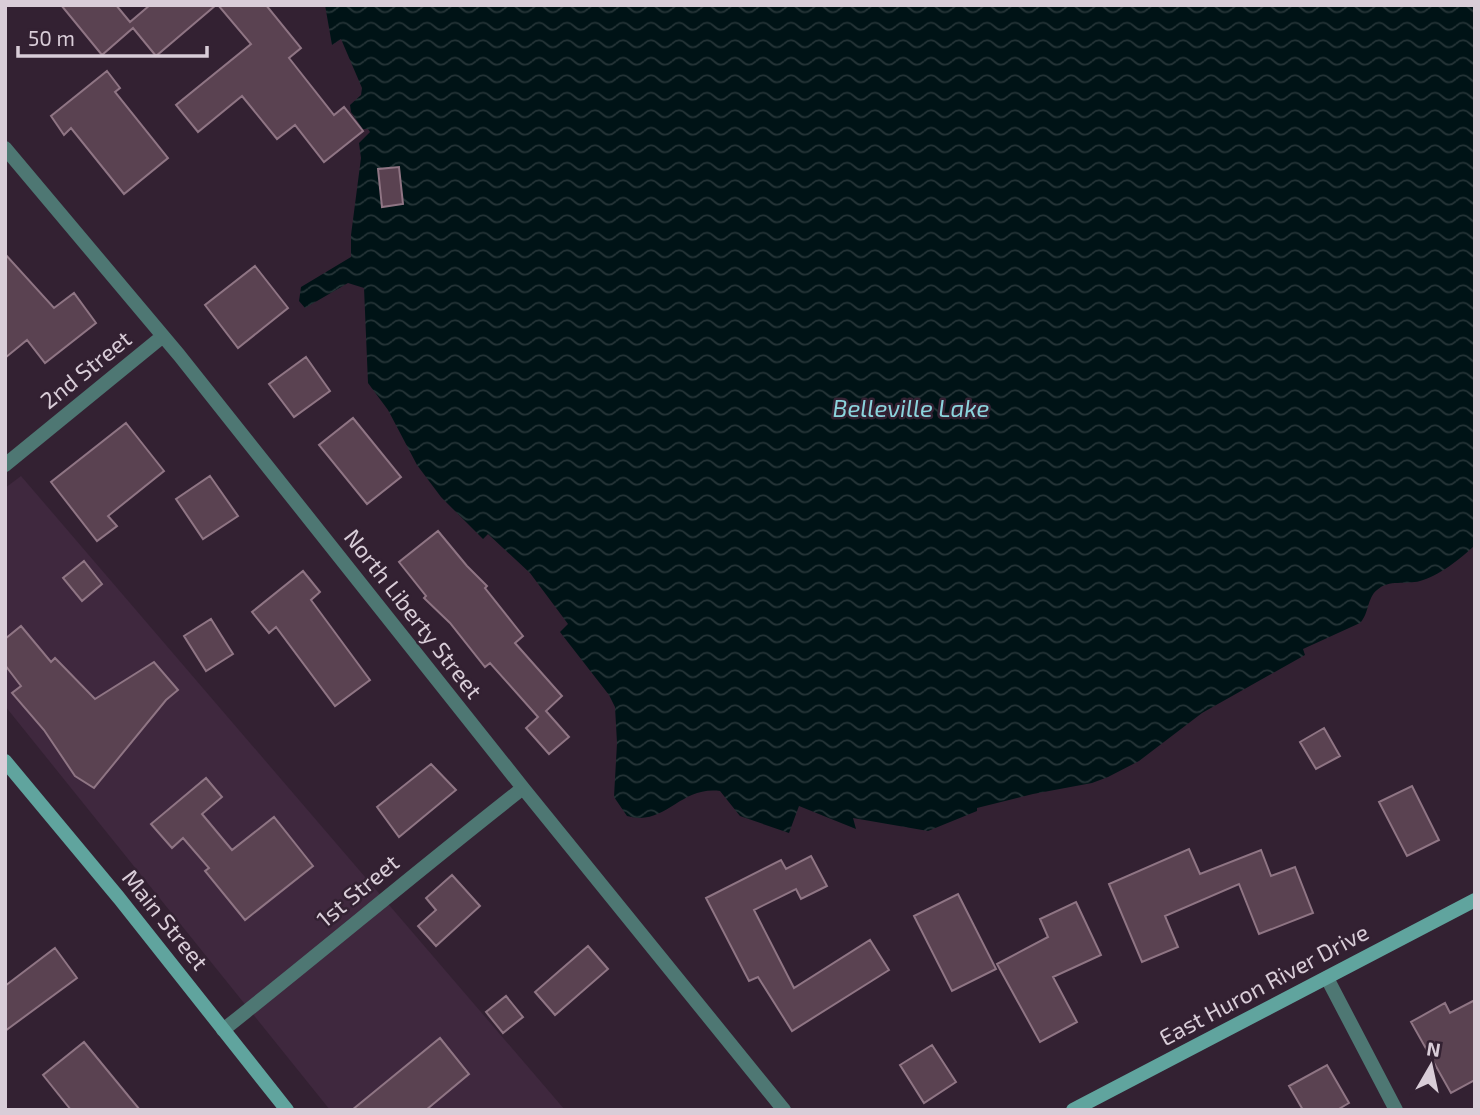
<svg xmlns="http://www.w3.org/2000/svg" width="1480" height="1115" viewBox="0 0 1480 1115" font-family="'Exo 2',sans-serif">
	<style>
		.built { fill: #3f283e }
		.water { fill: url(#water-waves) }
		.building { fill: #5a4251; stroke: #8f7584; stroke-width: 2 }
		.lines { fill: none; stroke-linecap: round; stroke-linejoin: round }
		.street { stroke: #4e7773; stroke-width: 14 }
		.secondary { stroke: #60a49e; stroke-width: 14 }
		.labels { text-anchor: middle; stroke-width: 5; stroke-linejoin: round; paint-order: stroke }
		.street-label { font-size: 23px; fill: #d9cdd8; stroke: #332132 }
		.water-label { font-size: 24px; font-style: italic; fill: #8bd4dd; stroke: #332132 }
	</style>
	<defs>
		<pattern id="water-waves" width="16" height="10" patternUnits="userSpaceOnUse" patternTransform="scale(1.75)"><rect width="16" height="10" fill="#001316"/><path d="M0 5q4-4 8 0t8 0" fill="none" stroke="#253437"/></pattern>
	</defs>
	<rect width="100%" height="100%" fill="#332132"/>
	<!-- built -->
	<path class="built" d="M21 476 565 1110H330L5 706V488Z"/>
	<!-- water -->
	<path class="water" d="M325 5H1475V545C1462 558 1437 577 1420 581 1406 585 1389 579 1377 590 1367 598 1369 614 1360 623L1303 649 1305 655 1202 713 1139 761 1108 777 1092 783 1033 794 977 808V811L928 831 853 818 856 829 799 806 789 833 740 816 720 791C679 786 666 827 627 816L614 797 617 743 615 707 609 695 560 632 568 624 530 573 488 534 483 539 441 497 417 465 388 410 368 383 364 288 348 283 305 308 299 301 301 287 351 257V235L361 158 359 143 370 132 368 129H363L351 112 350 105 361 95 362 88 341 39 332 45Z"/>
	<!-- building -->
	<path class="building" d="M61 5H116L130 22 150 5H216L156 56 133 28 102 55Z
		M218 5H266L301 48 289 58 334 115 344 107 363 131 324 162 295 125 277 139 242 96 198 132 176 105 251 44Z
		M107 71 120 88 115 92 168 158 124 194 71 128 64 135 51 116Z
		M399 167 403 204 382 207 378 169Z
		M5 254 54 308 74 293 96 323 45 363 27 340 5 358Z
		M255 266 288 308 238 348 205 305Z
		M306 357 330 391 294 417 269 384Z
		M353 418 401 477 367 504 319 445Z
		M126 423 164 471 108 516 117 526 97 541 51 482Z
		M210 476 238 516 203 539 176 499Z
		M438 531 467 566 487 586 485 588 523 636 515 643 562 696 546 711 569 737 549 754 526 728 538 717 490 663 485 667 450 623 424 598 426 596 399 562Z
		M84 561 102 584 82 601 63 578Z
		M303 571 320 592 311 600 370 680 335 706 276 627 269 633 252 612Z
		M211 619 233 654 206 671 184 636Z
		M21 626 51 662 55 658 95 699 154 662 178 690 166 700 94 788 75 776 44 730 12 693 21 686 5 665V639Z
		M1324 728 1340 756 1316 769 1300 742Z
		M431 764 456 790 399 837 377 807Z
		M206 778 222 797 202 814 232 850 274 817 313 866 245 920 205 871 209 868 183 838 172 848 151 824Z
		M1412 786 1439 840 1407 856 1379 802Z
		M1189 849 1200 874 1261 850 1271 876 1295 867 1313 913 1259 934 1239 884 1165 916 1178 947 1142 962 1109 884Z
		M811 856 827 886 801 899 796 889 754 910 794 988 870 940 889 970 792 1031 758 977 749 981 706 898 781 860 786 869Z
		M452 875 480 906 436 946 418 926 436 910 426 898Z
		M958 894 996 969 952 991 914 916Z
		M1076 902 1101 955 1053 977 1077 1022 1040 1042 997 964 1048 937 1040 919Z
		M588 946 608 969 555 1015 535 992Z
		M55 948 77 978 5 1031V986Z
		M506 996 523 1017 503 1033 486 1012Z
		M1475 1000V1080L1451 1093 1411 1022 1445 1003 1450 1013Z
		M440 1038 469 1074 426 1110H352Z
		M84 1042 140 1110H71L43 1075Z
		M932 1045 956 1082 924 1103 900 1065Z
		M1327 1065 1349 1103 1337 1110H1303L1289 1086Z"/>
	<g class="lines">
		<!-- street -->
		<path class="street" d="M5 148 179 355 523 788 784 1110
			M5 465 163 336
			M1327 978 1396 1110
			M223 1030C324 950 422 867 523 788"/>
		<!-- secondary -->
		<path class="secondary" d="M5 761 119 898 287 1110
			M1073 1110 1475 900"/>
	</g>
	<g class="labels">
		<!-- street labels -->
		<g class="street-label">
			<text transform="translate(86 370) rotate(-39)" y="8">2nd Street</text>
			<text transform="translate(413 614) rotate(52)" y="8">North Liberty Street</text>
			<text transform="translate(358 891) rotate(-40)" y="8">1st Street</text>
			<text transform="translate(165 920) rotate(51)" y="8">Main Street</text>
			<text transform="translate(1264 985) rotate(-28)" y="8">East Huron River Drive</text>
		</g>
		<!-- water labels -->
		<g class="water-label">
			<text x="911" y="417">Belleville Lake</text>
		</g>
	</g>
	<!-- border -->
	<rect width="1480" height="1115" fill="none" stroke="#d9cdd8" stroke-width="14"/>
	<!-- north arrow -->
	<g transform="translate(1431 1066) rotate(9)" stroke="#332132" stroke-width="5" paint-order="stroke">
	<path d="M0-5L12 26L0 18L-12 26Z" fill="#d9cdd8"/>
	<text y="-10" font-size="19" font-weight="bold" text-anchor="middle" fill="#d9cdd8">N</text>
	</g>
	<!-- scale -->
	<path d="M18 46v10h189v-10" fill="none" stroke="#d9cdd8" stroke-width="3.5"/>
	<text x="28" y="46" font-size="21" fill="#d9cdd8" stroke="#332132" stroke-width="5" paint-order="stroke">50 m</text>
</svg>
